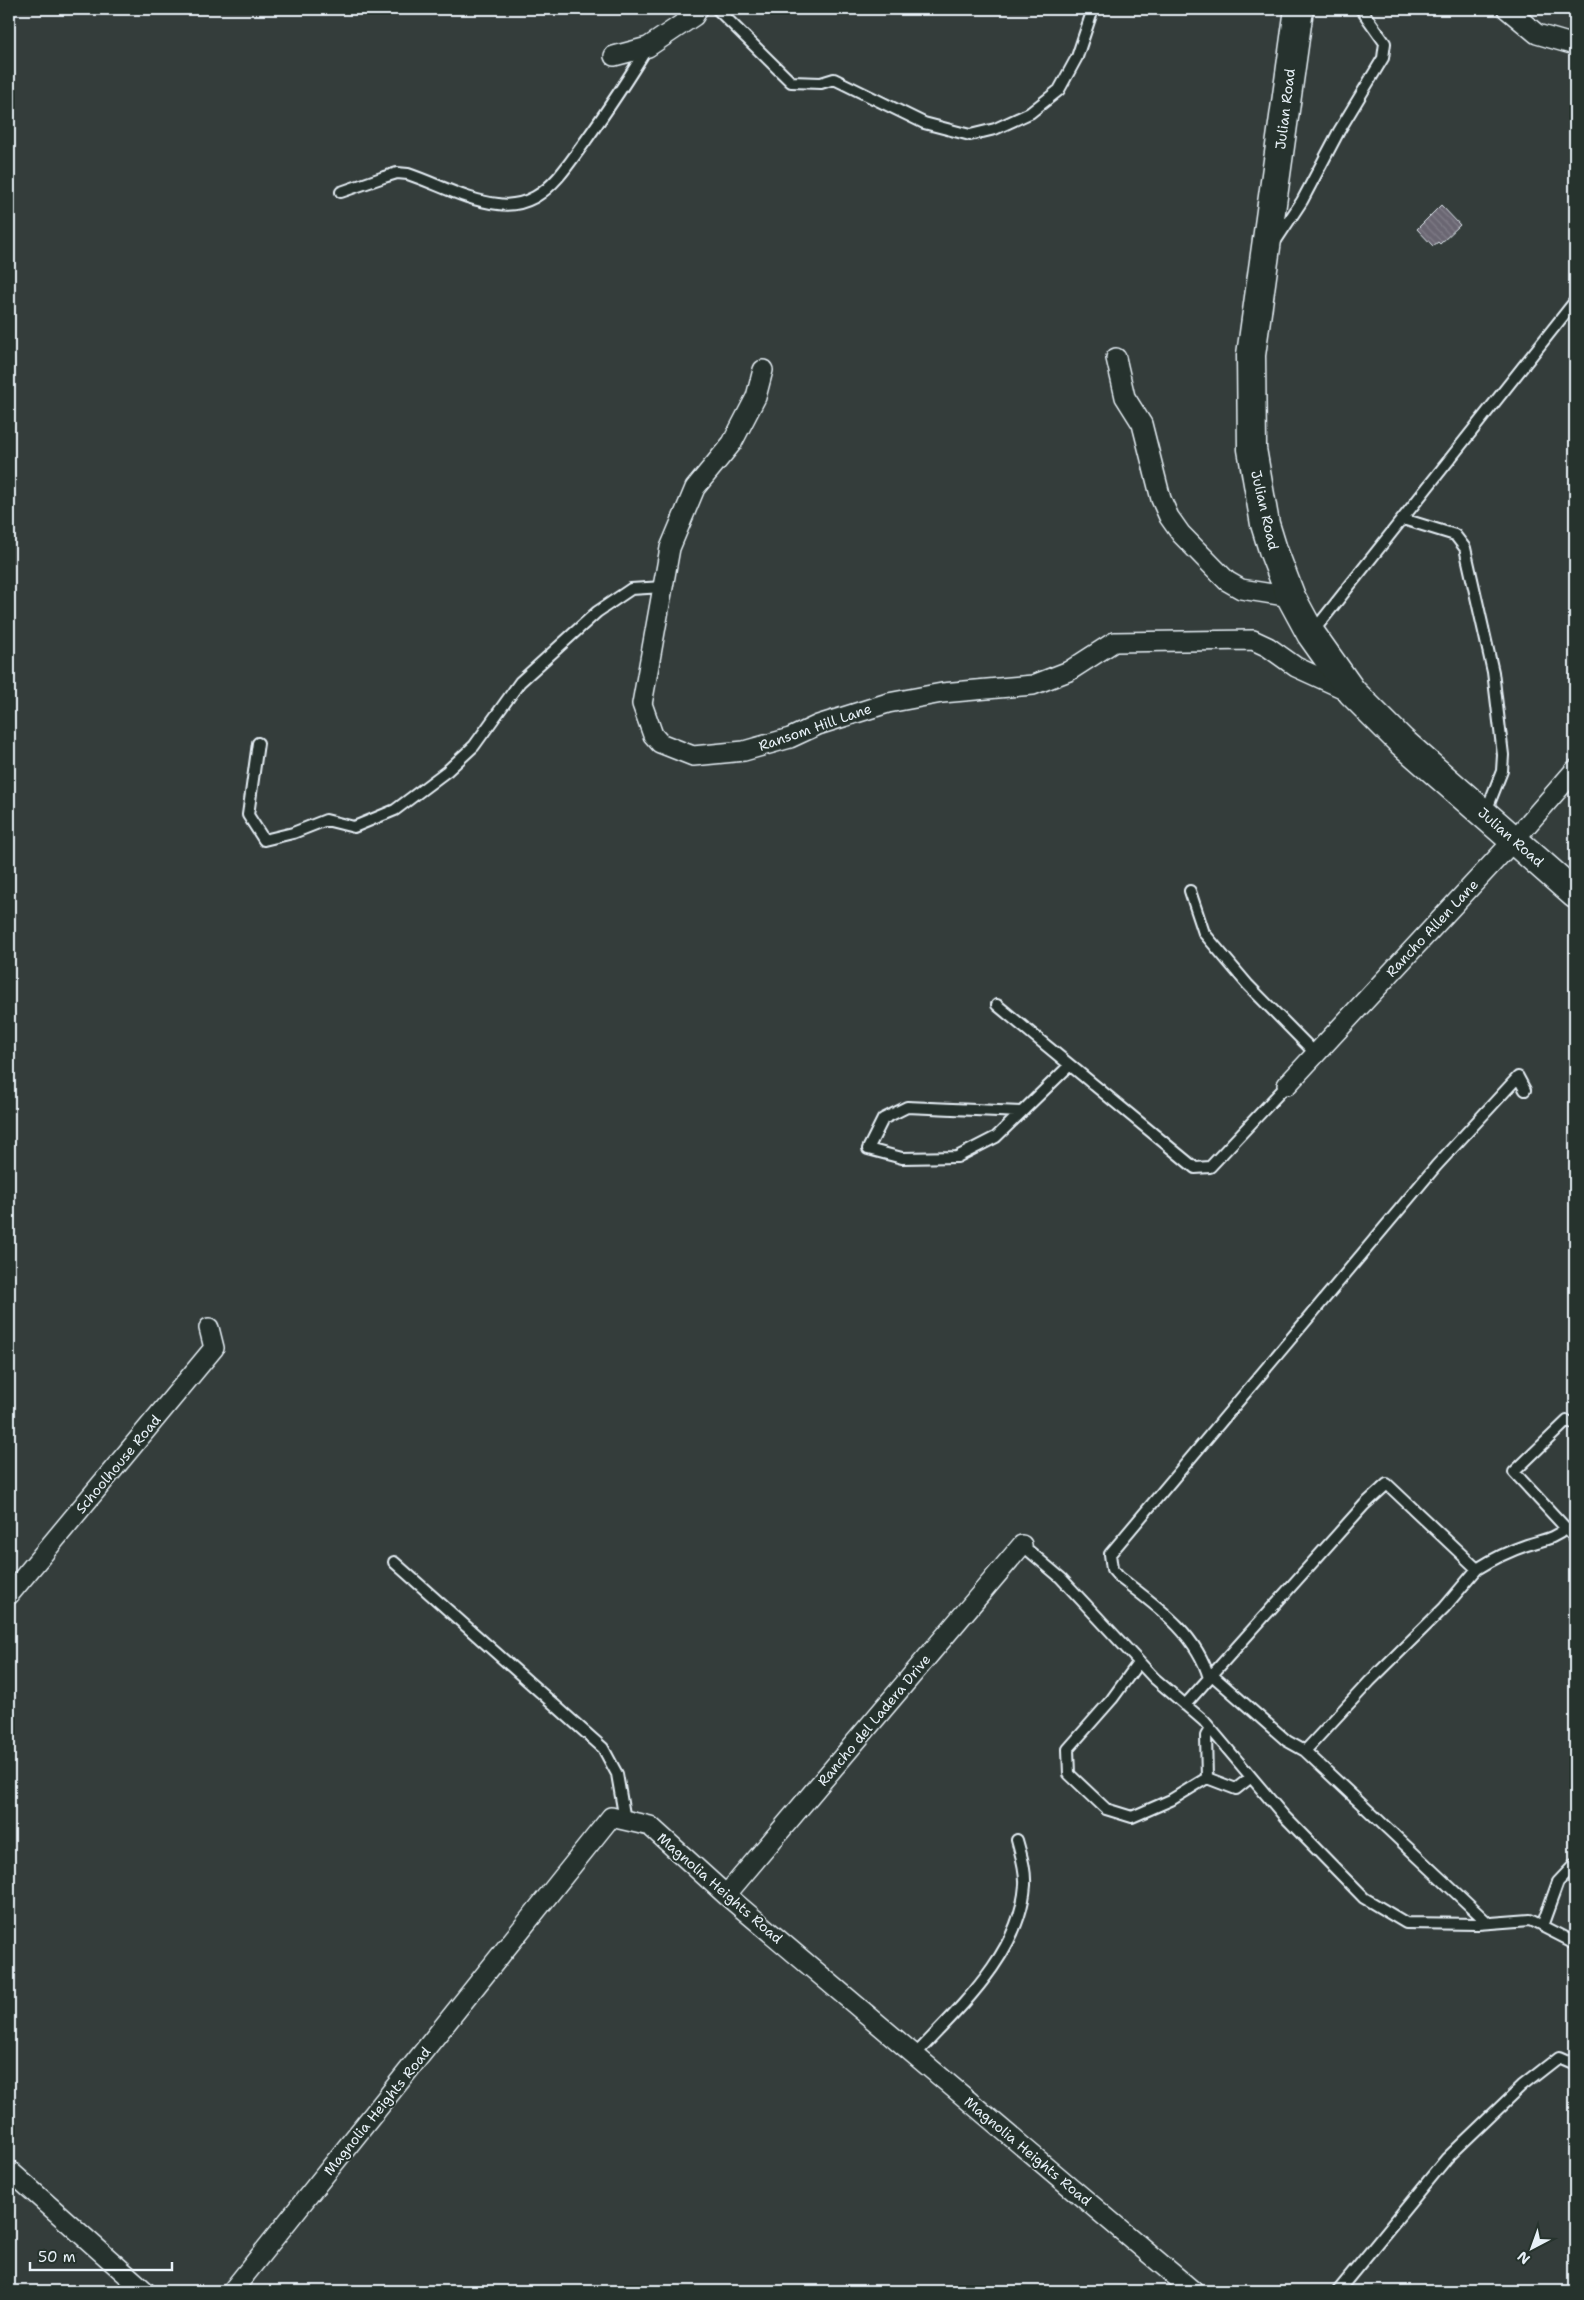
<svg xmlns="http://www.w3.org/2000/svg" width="1584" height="2300" viewBox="0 0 1584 2300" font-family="'Shantell Sans',sans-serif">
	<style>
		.building { fill: url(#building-back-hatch); stroke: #e8f1f8 }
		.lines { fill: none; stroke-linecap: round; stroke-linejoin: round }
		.lane-casing { stroke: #e8f1f8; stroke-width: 14 }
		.street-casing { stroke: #e8f1f8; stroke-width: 22 }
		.primary-casing { stroke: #e8f1f8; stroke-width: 31 }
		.lane { stroke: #26332d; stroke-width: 10 }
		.street { stroke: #26332d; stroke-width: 19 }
		.primary { stroke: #26332d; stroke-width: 28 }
		.labels { text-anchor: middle; stroke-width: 4; stroke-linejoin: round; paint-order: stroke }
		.street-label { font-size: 14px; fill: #e8f1f8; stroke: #26332d }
	</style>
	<defs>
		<pattern id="building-back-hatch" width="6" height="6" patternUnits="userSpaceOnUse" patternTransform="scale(1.25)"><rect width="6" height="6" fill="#6a6672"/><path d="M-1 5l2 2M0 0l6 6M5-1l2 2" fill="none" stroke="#7f7c87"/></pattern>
	</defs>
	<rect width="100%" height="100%" fill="#343d3b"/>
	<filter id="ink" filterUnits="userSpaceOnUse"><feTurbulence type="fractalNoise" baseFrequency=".02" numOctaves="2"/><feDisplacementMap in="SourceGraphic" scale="10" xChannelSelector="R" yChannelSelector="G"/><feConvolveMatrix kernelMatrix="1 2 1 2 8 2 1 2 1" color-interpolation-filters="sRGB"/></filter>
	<g filter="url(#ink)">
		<!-- building -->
		<path class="building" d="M1441 205 1460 225 1440 244 1438 242 1433 246 1417 229Z"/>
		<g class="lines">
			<defs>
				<path id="lane" d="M717 9 791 82 821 83 834 79 924 123 970 135 995 129 1030 113 1059 90 1077 57 1093 9
					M341 192 384 177 397 173 408 174C438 184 467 201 498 204 511 206 524 203 535 197 556 185 570 162 584 143 606 112 627 81 647 48
					M1275 242 1302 201 1339 131 1383 58 1385 43 1361 9
					M1403 519 1455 535 1465 548 1493 672 1503 755 1502 771 1485 814
					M1312 633 1575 301
					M258 743 248 815 264 840 293 833 326 820 354 827 395 810 447 771 474 746 520 682 597 612 631 589 663 587
					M1190 891 1204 933 1248 985 1316 1054
					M997 1005 1195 1168 1210 1167 1287 1085
					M1021 1112 907 1107 883 1119 868 1149 902 1158 957 1157 996 1137 1070 1065
					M1575 1424 1567 1421 1514 1472 1575 1538
					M1022 1545 1061 1578 1154 1678 1204 1721 1284 1816 1364 1898 1406 1923 1478 1924 1530 1920 1575 1943
					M394 1562 603 1748 617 1774 625 1820
					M1139 1662 1112 1699 1068 1749 1069 1774 1106 1809 1132 1817 1171 1800 1207 1778 1236 1789 1251 1777
					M1212 1675 1287 1741 1305 1751 1370 1681 1444 1608 1477 1569
					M1209 1678C1196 1632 1155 1605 1119 1577L1112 1569 1110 1554 1436 1166 1518 1077 1525 1090
					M1185 1705 1364 1505 1387 1484 1477 1569C1493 1559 1509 1551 1527 1545 1542 1540 1554 1539 1566 1528
					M1305 1751 1488 1923
					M1207 1778 1206 1736 1210 1729
					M1542 1926 1558 1882 1575 1864
					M915 2055C959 2008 1020 1954 1025 1885 1026 1870 1021 1855 1017 1840
					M1338 2291 1447 2158 1522 2086 1559 2057 1575 2064"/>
				<path id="street" d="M1507 9 1537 34 1575 45
					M614 56 648 47 694 16 698 9
					M1116 358 1125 397 1142 424 1161 499 1169 517 1181 534 1227 581 1241 589 1291 597
					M763 370 756 397 732 443 695 488 670 548 642 704 653 735 660 743 693 756 744 751 790 738 818 725 888 703 942 693 1033 685 1069 671 1114 642 1253 640 1268 647 1296 667 1351 692
					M1287 1085 1514 840 1575 770
					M9 1595 214 1348 209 1328
					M726 1895 1022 1545
					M9 2170 145 2291
					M232 2291 611 1817 650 1826 726 1895 1193 2291"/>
				<path id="primary" d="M1299 9 1251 355 1252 449 1265 524 1273 550 1291 597 1311 634 1352 692 1402 742 1575 894"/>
			</defs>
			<!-- lane casing -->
			<use href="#lane" class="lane-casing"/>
			<!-- street casing -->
			<use href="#street" class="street-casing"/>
			<!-- primary casing -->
			<use href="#primary" class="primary-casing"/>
			<!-- lane -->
			<use href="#lane" class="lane"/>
			<!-- street -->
			<use href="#street" class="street"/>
			<!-- primary -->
			<use href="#primary" class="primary"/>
		</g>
	</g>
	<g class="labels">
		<!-- street labels -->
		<g class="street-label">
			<text transform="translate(1285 109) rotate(-83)" y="5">Julian Road</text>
			<text transform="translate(1265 510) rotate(77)" y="5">Julian Road</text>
			<text transform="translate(815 727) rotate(-19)" y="5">Ransom Hill Lane</text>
			<text transform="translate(1511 837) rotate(41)" y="5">Julian Road</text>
			<text transform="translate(1432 928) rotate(-47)" y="5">Rancho Allen Lane</text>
			<text transform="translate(118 1464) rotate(-50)" y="5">Schoolhouse Road</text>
			<text transform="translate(874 1720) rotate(-50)" y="5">Rancho del Ladera Drive</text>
			<text transform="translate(720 1888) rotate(41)" y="5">Magnolia Heights Road</text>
			<text transform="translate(377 2111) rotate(-51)" y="5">Magnolia Heights Road</text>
			<text transform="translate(1028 2151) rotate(40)" y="5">Magnolia Heights Road</text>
		</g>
	</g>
	<!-- margin -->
	<rect width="1584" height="2300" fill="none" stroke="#26332d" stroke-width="30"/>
	<rect x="15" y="15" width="1554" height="2270" fill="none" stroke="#e8f1f8" stroke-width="2" filter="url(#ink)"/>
	<!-- north arrow -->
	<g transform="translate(1532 2248) rotate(221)" stroke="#26332d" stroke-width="4" paint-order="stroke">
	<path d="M0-4L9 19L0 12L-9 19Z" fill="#e8f1f8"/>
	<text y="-8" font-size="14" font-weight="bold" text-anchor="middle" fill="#e8f1f8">N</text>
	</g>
	<!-- scale -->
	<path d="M30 2262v8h142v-8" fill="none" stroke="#e8f1f8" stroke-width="2.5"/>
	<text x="38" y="2262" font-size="15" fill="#e8f1f8" stroke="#26332d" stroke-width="4" paint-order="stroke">50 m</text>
</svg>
